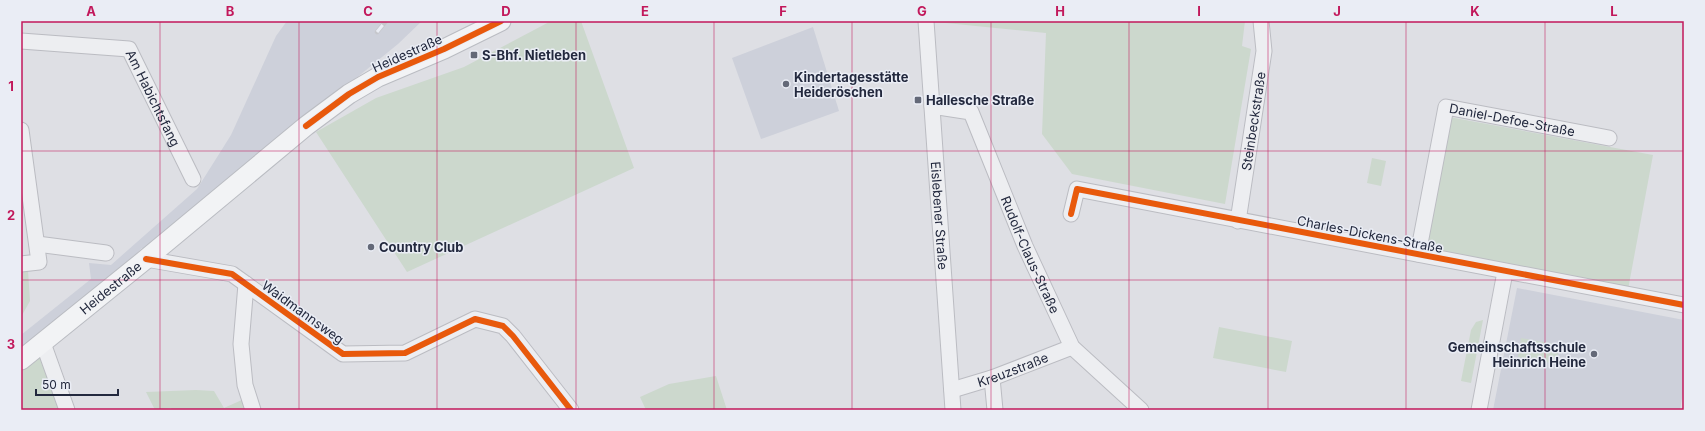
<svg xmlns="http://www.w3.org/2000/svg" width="1705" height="431" viewBox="0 0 1705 431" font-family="Inter,sans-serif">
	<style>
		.built { fill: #cdd0da }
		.green { fill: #ccd8cd }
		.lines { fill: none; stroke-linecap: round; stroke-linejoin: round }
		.minor-casing { stroke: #bbbcc2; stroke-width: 17 }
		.major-casing { stroke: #babcc2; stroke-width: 21 }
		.minor { stroke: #edeef1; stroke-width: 15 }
		.major { stroke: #f2f3f5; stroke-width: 19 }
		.rail-casing { stroke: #c6c7cc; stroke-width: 4.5 }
		.rail { stroke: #eaedf5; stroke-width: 3; stroke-dasharray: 9; stroke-linecap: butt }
		.cycleway-casing { stroke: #eaedf5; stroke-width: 8 }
		.cycleway { stroke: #e8590c; stroke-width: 6 }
		.grid { fill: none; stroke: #c2185b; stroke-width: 1; stroke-opacity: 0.55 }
		.poi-dot { fill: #646978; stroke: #eaedf5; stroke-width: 1.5 }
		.labels { text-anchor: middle; stroke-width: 3; stroke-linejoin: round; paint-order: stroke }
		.street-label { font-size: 13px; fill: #23293e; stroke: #eaedf5 }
		.poi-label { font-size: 13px; font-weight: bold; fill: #23293e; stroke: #eaedf5; text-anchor: start }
		.neatline { fill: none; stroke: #c2185b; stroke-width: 1.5 }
		.grid-label { font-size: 13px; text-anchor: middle; font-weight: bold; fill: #c2185b }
	</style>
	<rect width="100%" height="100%" fill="#dedfe4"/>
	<!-- built -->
	<path class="built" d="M287 21H422L398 44 145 250 142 248 134 256 135 258 21 348V335L91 279 89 263 111 265 197 189 231 135 276 36Z
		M813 27 839 111 761 139 732 58Z
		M1517 288 1684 320V387L1680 410H1493Z"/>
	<!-- green -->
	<path class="green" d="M551 21H581L634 168 407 272 316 132 376 98 464 67Z
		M936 21H1245L1242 46 1251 49 1225 204 1072 174 1042 134 1046 33 936 22Z
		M1444 116 1653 155 1627 295 1418 254Z
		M1372 158 1386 161 1381 186 1367 183Z
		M21 270H28L30 301 21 317Z
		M1483 320 1471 383 1461 381 1471 330 1476 322Z
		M1219 327 1292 341 1286 372 1213 358Z
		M1521 338 1560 345 1556 364 1518 357Z
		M41 356 59 410H21V371Z
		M716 376 727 410H646L640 397 669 384Z
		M196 390 214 391 224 408 244 399 248 410H172L171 408 155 410 146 392Z"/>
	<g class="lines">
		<defs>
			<g id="minor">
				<path id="s1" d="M926 21 953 410"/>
				<path id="s2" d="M21 41 129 49 193 179"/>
				<path id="s3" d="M932 106 971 112 1025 246 1072 347 1141 410"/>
				<path d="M21 130 39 262 21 264"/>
				<path d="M1071 214 1077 189 1684 305"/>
				<path id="s4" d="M1238 221 1264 51 1261 21"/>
				<path d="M37 244 106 253"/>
				<path id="s5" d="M1418 254 1446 107 1609 138"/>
				<path d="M146 259 232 274 343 354 405 353 475 319 503 326 513 336 571 410"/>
				<path d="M246 284 241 344 245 385 253 410"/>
				<path d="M43 343 67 410"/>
				<path d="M992 378 995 410"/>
				<path id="s6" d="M952 390 992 378 1072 347"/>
				<path d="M1479 410 1505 272"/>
			</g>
			<g id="major">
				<path id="s7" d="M21 360 146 259 306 126 349 94 378 77 444 49 501 21"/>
			</g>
		</defs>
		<!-- minor casing -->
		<use href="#minor" class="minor-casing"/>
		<!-- major casing -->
		<use href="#major" class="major-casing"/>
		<!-- minor -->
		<use href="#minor" class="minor"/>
		<!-- major -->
		<use href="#major" class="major"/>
		<defs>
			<path id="rail" d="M377 32 386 21"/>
		</defs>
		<!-- rail casing -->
		<use href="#rail" class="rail-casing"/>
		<!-- rail -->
		<use href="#rail" class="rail"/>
		<defs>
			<path id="cycleway" d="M306 126 349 94 378 77 444 49 501 21
				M1071 214 1077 189 1684 305
				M146 259 232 274 343 354 405 353 475 319 503 326 513 336 571 410"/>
		</defs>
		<!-- cycleway casing -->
		<use href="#cycleway" class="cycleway-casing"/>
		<!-- cycleway -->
		<use href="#cycleway" class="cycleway"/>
	</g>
	<!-- grid -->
	<path class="grid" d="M160 21V410M299 21V410M437 21V410M576 21V410M714 21V410M852 21V410M991 21V410M1129 21V410M1268 21V410M1406 21V410M1545 21V410M21 151H1684M21 280H1684"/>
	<!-- markers -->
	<g class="poi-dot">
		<rect x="470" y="51" width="8" height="8" rx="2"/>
		<circle cx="786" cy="84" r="4"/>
		<rect x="914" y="96" width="8" height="8" rx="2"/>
		<circle cx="371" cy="247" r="4"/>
		<circle cx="1594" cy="354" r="4"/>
	</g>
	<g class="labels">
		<!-- street labels -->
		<g class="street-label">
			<text transform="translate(407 53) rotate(-24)" y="5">Heidestraße</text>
			<text dy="5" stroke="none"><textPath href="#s2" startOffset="163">Am Habichtsfang</textPath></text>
			<text dy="5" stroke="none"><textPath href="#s4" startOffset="101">Steinbeckstraße</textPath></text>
			<text dy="5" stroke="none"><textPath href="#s5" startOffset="217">Daniel-Defoe-Straße</textPath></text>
			<text dy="5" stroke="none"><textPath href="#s1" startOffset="195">Eislebener Straße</textPath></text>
			<text transform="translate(1370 234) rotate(11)" y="5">Charles-Dickens-Straße</text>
			<text dy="5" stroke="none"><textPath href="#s3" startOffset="194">Rudolf-Claus-Straße</textPath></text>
			<text dy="5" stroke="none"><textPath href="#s7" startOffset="115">Heidestraße</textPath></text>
			<text transform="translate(303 312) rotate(36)" y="5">Waidmannsweg</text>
			<text dy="5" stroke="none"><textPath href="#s6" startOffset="64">Kreuzstraße</textPath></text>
		</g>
		<!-- poi labels -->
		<g class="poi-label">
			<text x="482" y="60">S-Bhf. Nietleben</text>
			<text x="794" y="82">Kindertagesstätte<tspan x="794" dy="15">Heideröschen</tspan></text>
			<text x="926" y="105">Hallesche Straße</text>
			<text x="379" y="252">Country Club</text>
			<text x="1586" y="352" text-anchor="end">Gemeinschaftsschule<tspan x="1586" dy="15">Heinrich Heine</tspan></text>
		</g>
	</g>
	<!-- border -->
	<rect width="1705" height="431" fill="none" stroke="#eaedf5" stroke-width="44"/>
	<!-- scale -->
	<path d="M36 389v6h82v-6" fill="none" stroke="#23293e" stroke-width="2"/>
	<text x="42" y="389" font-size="12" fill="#23293e" stroke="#eaedf5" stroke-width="3" paint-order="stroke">50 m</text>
	<rect x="22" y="22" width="1661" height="387" class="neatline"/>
	<g class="grid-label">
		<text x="91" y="16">A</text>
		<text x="230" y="16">B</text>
		<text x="368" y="16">C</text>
		<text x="506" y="16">D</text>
		<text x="645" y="16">E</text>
		<text x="783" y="16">F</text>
		<text x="922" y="16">G</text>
		<text x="1060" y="16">H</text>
		<text x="1199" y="16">I</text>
		<text x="1337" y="16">J</text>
		<text x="1475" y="16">K</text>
		<text x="1614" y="16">L</text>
		<text x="11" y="91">1</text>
		<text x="11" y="220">2</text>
		<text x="11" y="349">3</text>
	</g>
</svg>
